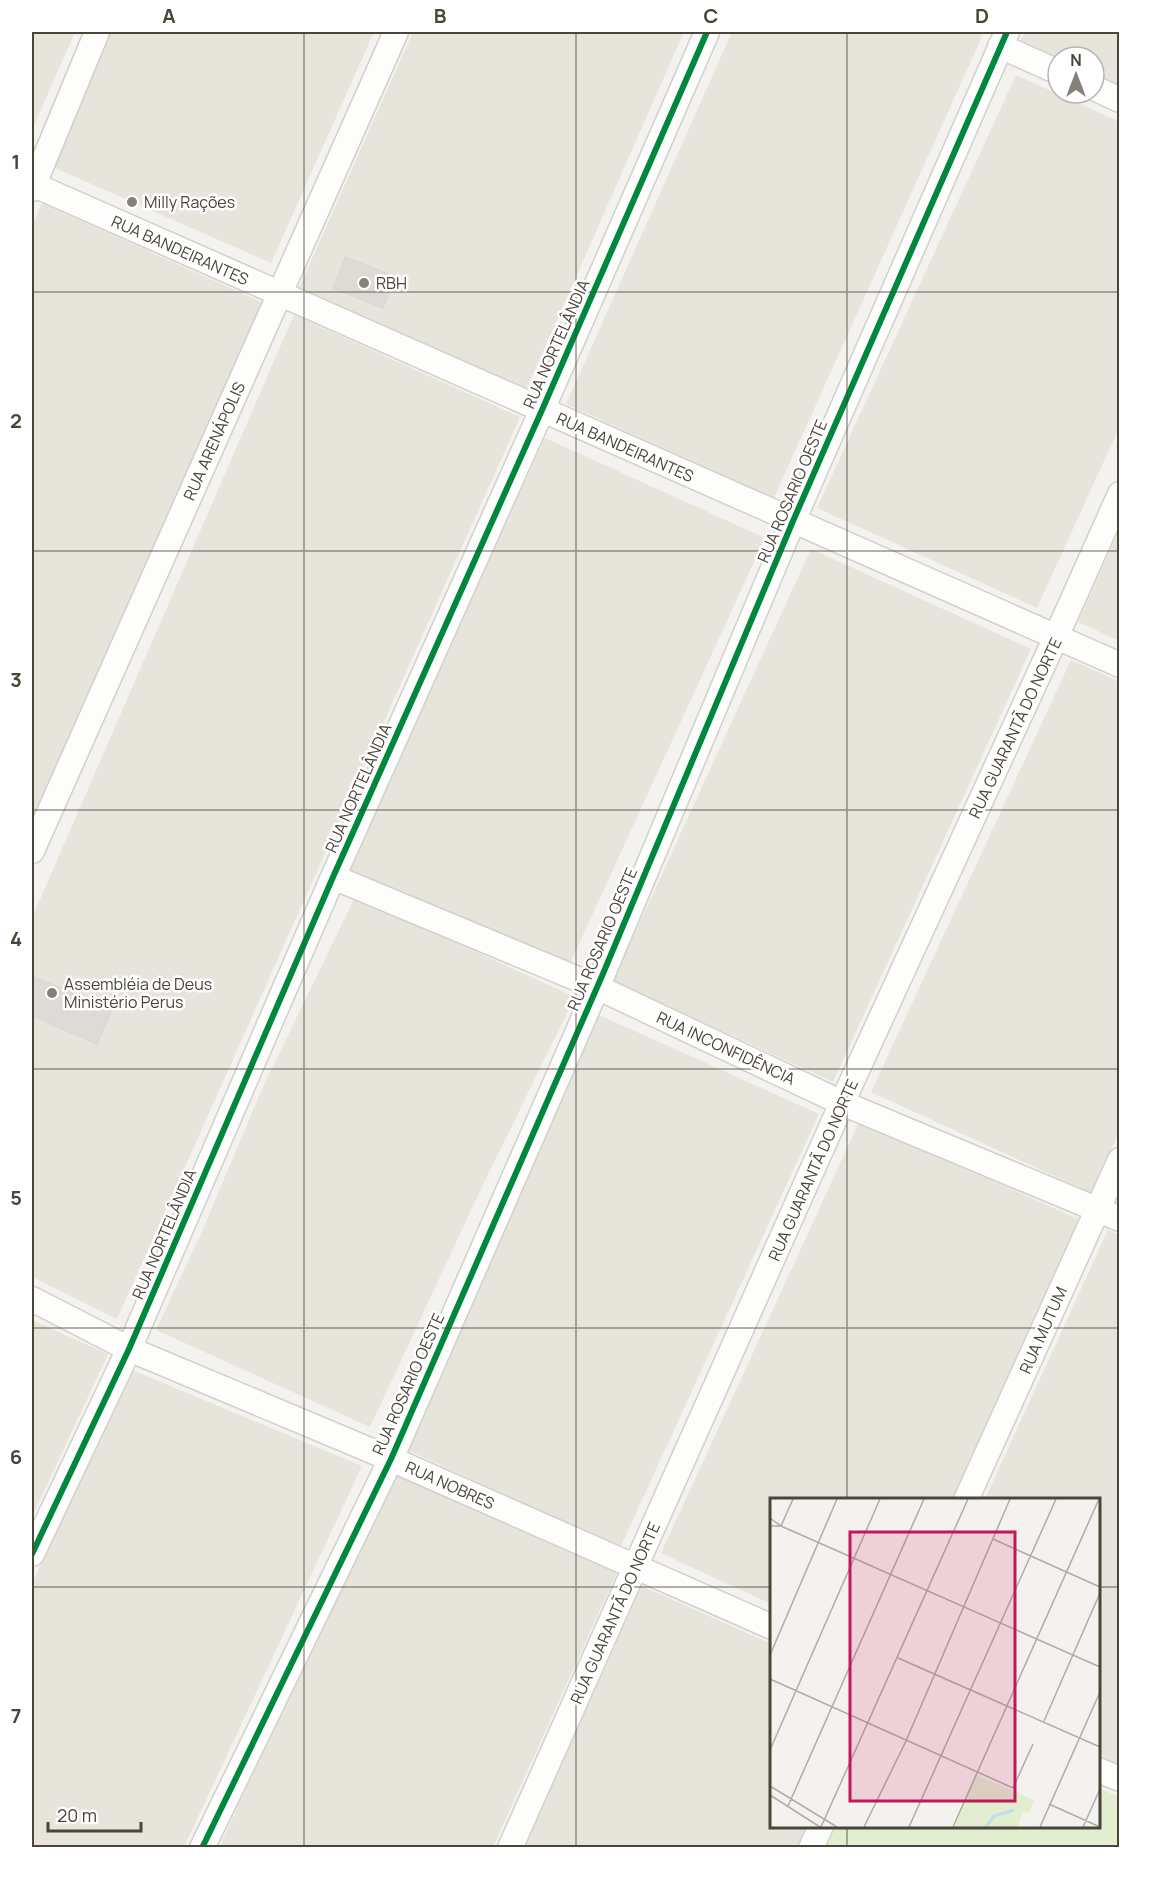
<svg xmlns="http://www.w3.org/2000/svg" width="1151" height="1879" viewBox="0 0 1151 1879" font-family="Manrope,sans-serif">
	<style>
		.residential { fill: #e7e4dc }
		.green { fill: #e1eecf }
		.building { fill: #dedbd6; stroke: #dcd9d4; stroke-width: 1.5 }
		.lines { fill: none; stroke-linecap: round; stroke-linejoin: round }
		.minor-casing { stroke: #d2d0cb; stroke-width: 27 }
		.minor { stroke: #fdfdfc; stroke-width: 24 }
		.cycleway-casing { stroke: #fff; stroke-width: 10 }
		.cycleway { stroke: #00873e; stroke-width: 6 }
		.grid { fill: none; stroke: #4b4439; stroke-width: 1.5; stroke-opacity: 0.55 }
		.poi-dot { fill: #868178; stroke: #fff; stroke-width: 2 }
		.labels { text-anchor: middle; stroke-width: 5; stroke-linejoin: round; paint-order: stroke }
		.poi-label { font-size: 16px; fill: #4b4439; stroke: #fff; text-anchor: start }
		.street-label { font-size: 16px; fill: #4b4439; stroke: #fff }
		.inset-river { fill: none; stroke: #c0ddf1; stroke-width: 3 }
		.inset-road { fill: none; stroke: #b0aca6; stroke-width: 1.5 }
		.view { fill: #c2185b; fill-opacity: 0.15; stroke: #c2185b; stroke-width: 3 }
		.inset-edge { fill: none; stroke: #4b4439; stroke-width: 3 }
		.neatline { fill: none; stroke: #4b4439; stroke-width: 2 }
		.grid-label { font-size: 20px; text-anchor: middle; font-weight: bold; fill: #4b4439 }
	</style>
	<rect width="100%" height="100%" fill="#f4f2ee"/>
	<!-- residential -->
	<path class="residential" d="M32 32H75L32 130Z
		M105 32H374L271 263 46 164Z
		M413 32H684L527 388H519L412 338 298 290Z
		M732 32H984L774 498 566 404Z
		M1025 32H1119V99L1094 88V57H1058V72L1015 53Z
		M1016 75 1120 122 1119 428 1037 608 817 508Z
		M42 203 268 305 32 835V226Z
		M294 315 520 417 117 1319 32 1277V918Z
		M545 438 765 538 567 970 346 870Z
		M1119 531V641L1078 622Z
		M811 549 1031 649 833 1082 613 981Z
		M1071 660 1120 682 1119 1132 1091 1193 871 1092Z
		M355 897 575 997 480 1191 370 1427 156 1330 203 1229 261 1091Z
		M599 1015 819 1114 620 1548 401 1447Z
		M860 1120 1080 1220 952 1499 772 1500 771 1604 661 1553Z
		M1108 1230 1120 1236 1119 1766 1099 1755 1098 1500 985 1499Z
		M32 1320 108 1354 32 1517Z
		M130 1369 362 1466 184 1847 32 1848V1584Z
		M391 1468 618 1570 493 1847 219 1848Z
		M642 1586 771 1644 772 1826 806 1827 797 1847H524Z"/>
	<!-- green -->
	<path class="green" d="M1099 1788 1119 1797V1847L818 1848 827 1827 1098 1826Z"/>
	<!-- building -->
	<path class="building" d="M345 257 396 277 383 308 333 288Z
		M32 976 112 1010 97 1044 32 1016Z"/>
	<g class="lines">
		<defs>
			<path id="minor" d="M1000 46 1058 72
				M1094 88 1120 100
				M32 184 1120 665
				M32 189 97 32
				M32 851 396 32
				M333 877 597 987 842 1103 1120 1219
				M32 1299 129 1349 391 1459 772 1627
				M966 1500 1120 1160
				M32 1554 129 1349 333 877 542 410 707 32
				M1098 1770 1120 1779
				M202 1848 391 1459 602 976 793 521 1007 32
				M510 1848 842 1103 1056 637 1120 494
				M811 1848 821 1826"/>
		</defs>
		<!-- minor casing -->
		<use href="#minor" class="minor-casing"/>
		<!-- minor -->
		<use href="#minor" class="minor"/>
		<defs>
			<path id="cycleway" d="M32 1554 129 1349 333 877 542 410 707 32
				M202 1848 391 1459 602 976 793 521 1007 32"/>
		</defs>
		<!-- cycleway casing -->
		<use href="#cycleway" class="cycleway-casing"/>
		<!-- cycleway -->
		<use href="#cycleway" class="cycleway"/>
	</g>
	<!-- grid -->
	<path class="grid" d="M304 32V1848M576 32V1848M847 32V1500M32 292H1120M32 551H1120M32 810H1120M32 1069H1120M32 1328H1120M32 1587H772M1098 1587H1120M847 1826V1848"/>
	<!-- markers -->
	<g class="poi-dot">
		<circle cx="132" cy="202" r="6"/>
		<circle cx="364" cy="283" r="6"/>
		<circle cx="52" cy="993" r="6"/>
	</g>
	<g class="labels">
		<!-- poi labels -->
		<g class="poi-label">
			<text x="144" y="208">Milly Rações</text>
			<text x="376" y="289">RBH</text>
			<text x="64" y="990">Assembléia de Deus<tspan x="64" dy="18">Ministério Perus</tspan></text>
		</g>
		<!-- street labels -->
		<g class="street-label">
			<text transform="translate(180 250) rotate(24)" y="6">RUA BANDEIRANTES</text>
			<text transform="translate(556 344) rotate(-66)" y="6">RUA NORTELÂNDIA</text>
			<text transform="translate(214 441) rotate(-66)" y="6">RUA ARENÁPOLIS</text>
			<text transform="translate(625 447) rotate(24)" y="6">RUA BANDEIRANTES</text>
			<text transform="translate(792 491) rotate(-67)" y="6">RUA ROSARIO OESTE</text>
			<text transform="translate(1015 728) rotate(-65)" y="6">RUA GUARANTÃ DO NORTE</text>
			<text transform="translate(358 788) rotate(-66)" y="6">RUA NORTELÂNDIA</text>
			<text transform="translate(602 939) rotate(-67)" y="6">RUA ROSARIO OESTE</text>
			<text transform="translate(726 1048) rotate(25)" y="6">RUA INCONFIDÊNCIA</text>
			<text transform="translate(813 1170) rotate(-66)" y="6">RUA GUARANTÃ DO NORTE</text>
			<text transform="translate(164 1234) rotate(-67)" y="6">RUA NORTELÂNDIA</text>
			<text transform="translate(1043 1330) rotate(-66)" y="6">RUA MUTUM</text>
			<text transform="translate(408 1384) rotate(-66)" y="6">RUA ROSARIO OESTE</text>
			<text transform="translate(450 1485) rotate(24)" y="6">RUA NOBRES</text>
			<text transform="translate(615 1613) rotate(-66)" y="6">RUA GUARANTÃ DO NORTE</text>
		</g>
	</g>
	<!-- overview -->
	<g transform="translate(770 1498)">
		<rect width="330" height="330" fill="#f4f2ee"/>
		<path d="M206 277 264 302 259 315 253 313 248 329H184Z" fill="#e1eecf"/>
		<path class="inset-river" d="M216 329 224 318 244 312"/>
		<path class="inset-road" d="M23 1 11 28 330 169M0 20 11 28H0M223 41 330 89M0 157 67 1M128 160 330 249M0 181 243 290 263 246M274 223 330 95M0 252 110 1M0 288 67 329M0 297 50 329M279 306 330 329M18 308 154 1M51 329 198 1M94 329 136 243 240 1M139 329 286 1M183 329 329 1M270 329 330 194M313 329 330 291"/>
		<path class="view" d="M80 34H245V303H80Z"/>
		<rect width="330" height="330" class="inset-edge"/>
	</g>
	<!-- border -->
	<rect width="1151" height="1879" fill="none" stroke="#ffffff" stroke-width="66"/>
	<!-- north arrow -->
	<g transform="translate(1076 75)"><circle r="28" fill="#ffffff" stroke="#b7b4b0" stroke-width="1.5"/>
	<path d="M0-4.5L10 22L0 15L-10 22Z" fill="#868178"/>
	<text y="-9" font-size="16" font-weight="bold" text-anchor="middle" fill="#4b4439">N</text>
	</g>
	<!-- scale -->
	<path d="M48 1822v9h93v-9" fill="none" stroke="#4b4439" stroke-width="3"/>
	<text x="57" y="1822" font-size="18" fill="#4b4439" stroke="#ffffff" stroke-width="4.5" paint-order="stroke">20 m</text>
	<rect x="33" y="33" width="1085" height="1813" class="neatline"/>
	<g class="grid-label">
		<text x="169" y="23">A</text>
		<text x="440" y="23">B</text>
		<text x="711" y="23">C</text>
		<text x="982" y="23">D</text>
		<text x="16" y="169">1</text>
		<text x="16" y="428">2</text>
		<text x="16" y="687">3</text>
		<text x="16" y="946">4</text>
		<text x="16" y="1205">5</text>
		<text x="16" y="1464">6</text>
		<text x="16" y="1723">7</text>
	</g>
</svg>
